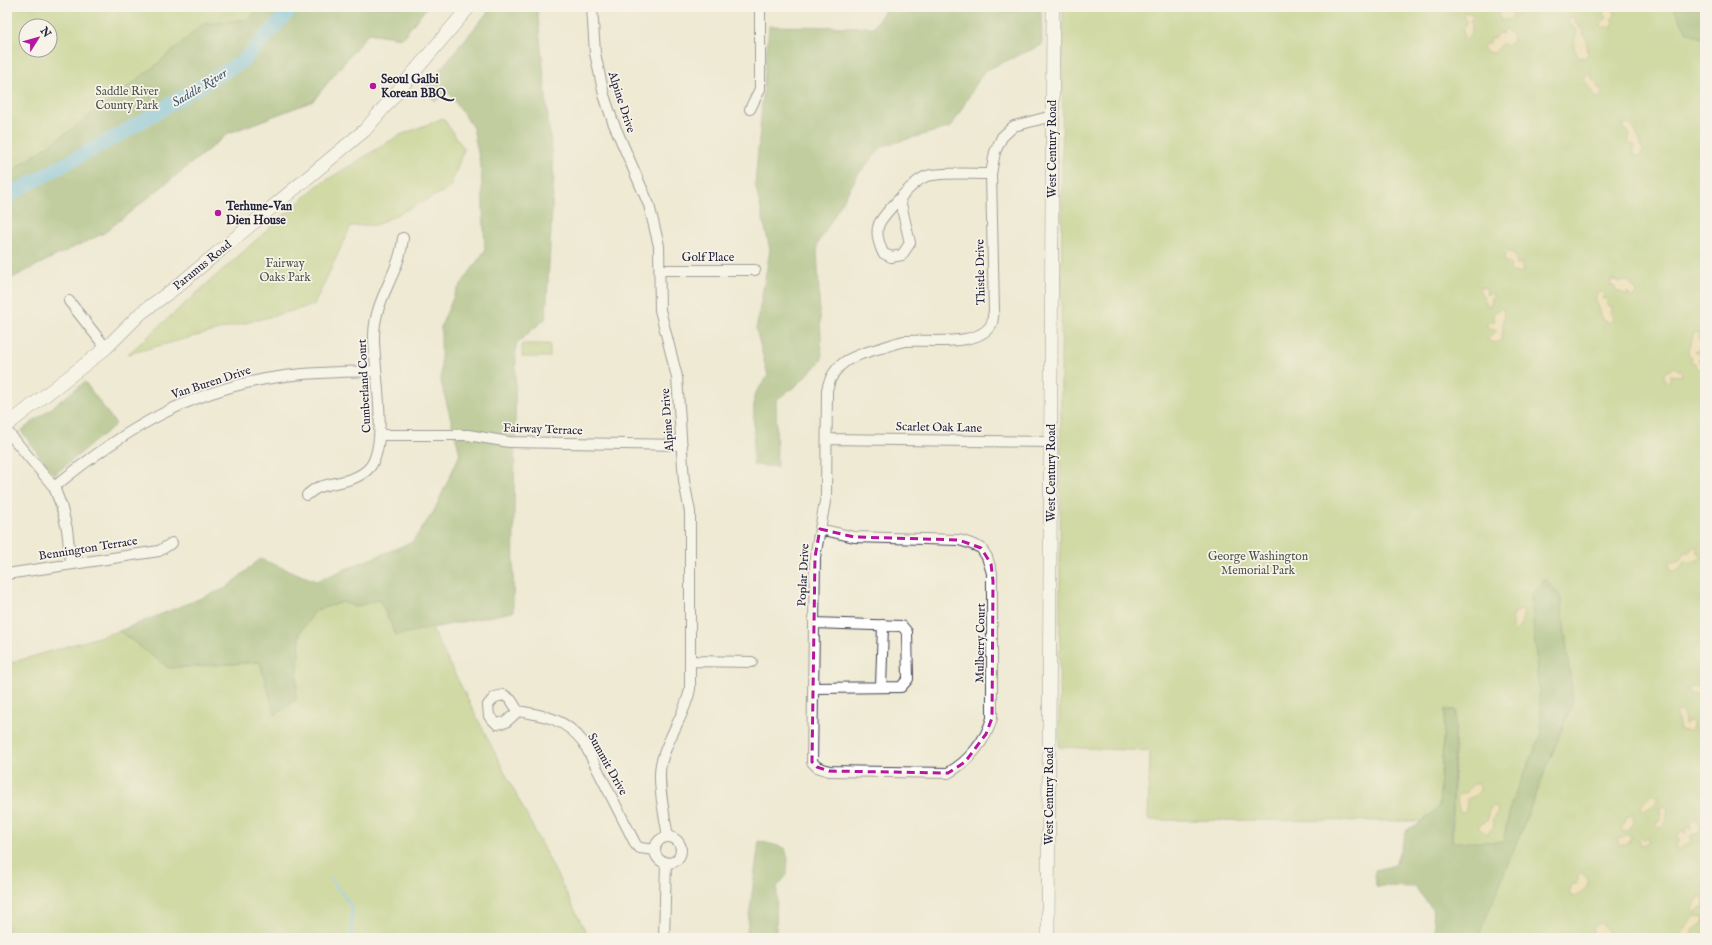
<svg xmlns="http://www.w3.org/2000/svg" width="1712" height="945" viewBox="0 0 1712 945" font-family="'IM FELL English',serif">
	<style>
		.green { fill: #adc76e; stroke: #687454; fill-rule: evenodd }
		.forest { fill: #8aac61; stroke: #56674e }
		.sand { fill: #eeda9e; stroke: #887e6c }
		.lines { fill: none; stroke-linecap: round; stroke-linejoin: round }
		.stream { stroke: #66bce2; stroke-width: 2.5 }
		.river { stroke: #66bce2; stroke-width: 14 }
		.minor-casing { stroke: #414052; stroke-width: 12 }
		.major-casing { stroke: #414052; stroke-width: 14 }
		.minor { stroke: #fff; stroke-width: 10 }
		.major { stroke: #fff; stroke-width: 13 }
		.marked { fill: none; stroke: #b5179e; stroke-width: 3; stroke-dasharray: 8 5; stroke-linejoin: round }
		.poi-dot { fill: #b5179e; stroke: #f7f3e8; stroke-width: 1.5 }
		.labels { text-anchor: middle; stroke-width: 3.5; stroke-linejoin: round; paint-order: stroke }
		.poi-label { font-size: 12px; font-weight: bold; fill: #22223b; stroke: #f7f3e8; text-anchor: start }
		.park-label { font-size: 12px; fill: #4c544a; stroke: #f7f3e8 }
		.street-label { font-size: 12px; fill: #22223b; stroke: #f7f3e8 }
		.water-label { font-size: 13px; font-style: italic; fill: #3a5875; stroke: #f7f3e8 }
	</style>
	<rect width="100%" height="100%" fill="#f7f3e8"/>
	<filter id="ink" filterUnits="userSpaceOnUse"><feTurbulence type="fractalNoise" baseFrequency=".025" numOctaves="2"/><feDisplacementMap in="SourceGraphic" scale="8" xChannelSelector="R" yChannelSelector="G"/><feConvolveMatrix kernelMatrix="1 2 1 2 8 2 1 2 1" color-interpolation-filters="sRGB"/></filter>
	<filter id="wash" filterUnits="userSpaceOnUse"><feTurbulence type="fractalNoise" baseFrequency=".012" numOctaves="4" result="noise"/><feDisplacementMap in="SourceGraphic" scale="16" xChannelSelector="R" yChannelSelector="G"/><feGaussianBlur stdDeviation="0.9" result="paint"/><feColorMatrix in="noise" values="0 0 0 0 0 0 0 0 0 0 0 0 0 0 0 0 0 1.4 0 .05"/><feComposite in="paint" operator="in"/></filter>
	<g filter="url(#wash)">
		<rect width="100%" height="100%" fill="#efead3"/>
		<!-- green -->
		<path class="green" d="M7 7H427L402 38 368 33 313 101 229 133 104 233 49 259 12 278 7 283ZM26 26H50V50H26Z
			M1063 7H1685L1705 36V938H1450L1456 710H1445L1439 807 1423 821 1148 820 1150 751 1059 747Z
			M443 118 464 149 450 188 376 225 351 226 314 305 128 354 317 186 398 136Z
			M522 344H550V357H522Z
			M380 599 396 635 431 627 589 938H7V664L119 631 169 668 260 662 275 715 296 699 300 632 316 610 343 602 355 607Z"/>
		<!-- forest -->
		<path class="forest" d="M259 7H427L402 38 368 33 313 101 229 133 104 233 49 259 12 278 7 283V165L12 171 75 127 155 66 203 24 250 19Z
			M492 7H537L554 176 546 318 516 344 513 612 396 635 379 599 355 607 343 602 316 610 300 632 296 699 275 715 260 662 169 668 119 631 226 588 260 559 316 581 412 542 434 511 460 454 441 382V326L455 293 485 250 481 168 473 128 449 93 435 101 423 90Z
			M887 7H1041L1042 45 984 71 951 127 883 146 859 173 817 245 822 360 797 385 776 400 777 467 753 465 754 395 768 376 756 329 770 250 755 184 769 26 874 27Z
			M1673 7H1705V39L1687 32Z
			M85 382 116 424 54 475 21 431Z
			M1545 579 1561 597 1573 702 1478 938H1436L1432 909 1415 887 1376 886 1375 870 1395 865 1407 830 1423 821 1439 807 1445 710H1456L1451 842H1503L1512 800 1542 734 1531 596Z
			M759 841 785 848 788 859 787 875 777 887 776 938H746Z"/>
		<!-- sand -->
		<path class="sand" d="M1497 7H1503L1505 10 1514 14 1509 20H1500Z
			M1605 7H1615L1613 10 1615 13V16L1611 19 1614 22 1611 29 1607 26 1603 28 1601 26 1602 21 1607 18 1603 15Z
			M1465 12 1472 14 1473 17 1470 21C1475 27 1470 37 1464 40L1463 29 1466 26 1467 22 1463 17Z
			M1572 17 1574 18 1576 24 1580 25 1579 28 1583 29 1584 31 1583 34 1586 36 1588 54 1586 57 1580 58C1571 47 1574 44 1577 32L1575 28 1568 24 1569 19Z
			M1505 29 1512 34 1513 42 1507 46 1502 43 1495 53 1486 52 1483 47 1485 44 1490 43 1491 38H1495L1497 33 1502 34Z
			M1587 74 1592 75 1591 78 1598 84 1597 87 1601 91 1602 94 1598 98 1595 97 1584 79Z
			M1627 124C1637 127 1639 141 1643 150L1640 157 1635 155 1633 153 1635 146 1628 142 1630 133 1622 126Z
			M1507 252H1511L1516 256V266L1521 262 1523 272 1520 273 1512 272 1510 270 1511 265 1503 259Z
			M1612 279 1619 282 1628 281 1636 290V295L1630 298 1628 292 1626 297 1624 293 1616 291 1615 287 1610 285Z
			M1481 286 1486 288 1487 295 1491 293 1493 295 1490 306H1488L1480 291Z
			M1600 291 1604 295 1602 299 1606 298 1607 305 1613 308 1610 312 1614 318 1609 323 1602 320C1601 312 1598 306 1595 298Z
			M1501 308 1504 310 1502 338C1499 344 1493 344 1488 340V337L1497 331 1486 327V324L1495 321 1493 314Z
			M1694 332 1699 333V339L1703 346 1695 352 1701 356 1698 360 1703 365 1701 370 1698 369 1695 363 1691 362V358L1688 353Z
			M1674 367 1681 371 1682 376 1670 375V382H1668L1664 379V373Z
			M1695 546 1697 547V552L1702 555C1699 562 1692 562 1685 561 1681 567 1679 572 1672 571L1669 565 1671 562 1681 560 1685 552H1689Z
			M1521 610 1524 612C1522 619 1521 629 1514 632 1511 626 1512 620 1514 613Z
			M1705 672V691L1693 695 1689 694 1687 688 1698 686 1699 677Z
			M1678 711H1681L1684 716 1685 725 1689 721 1692 722V727L1690 731 1680 730 1677 714Z
			M1474 784H1478L1480 790 1475 796 1467 799 1466 810 1461 813C1458 809 1455 797 1460 794 1462 793 1465 793 1467 792L1469 788Z
			M1652 795 1658 797 1656 803 1646 810 1641 809 1643 802Z
			M1663 805 1668 809 1666 822 1661 827H1657L1656 822 1662 820 1660 809Z
			M1492 806H1496L1498 812 1492 819C1496 827 1492 828 1487 834L1479 829 1478 826 1487 821 1488 813Z
			M1632 814 1634 818 1633 823 1626 832 1622 831V825L1625 823 1626 818Z
			M1694 820 1699 823 1700 830 1696 835H1691V841L1679 850 1676 846 1679 841 1678 835 1683 830 1686 834 1685 829 1687 827 1691 830 1690 823Z
			M1626 835 1631 836 1630 841 1626 845H1618L1619 838H1623Z
			M1640 836 1644 840 1648 836 1649 842 1647 844 1640 845 1638 838Z
			M1581 873 1588 878C1590 887 1581 896 1572 897L1569 892 1572 884H1577V876Z
			M1699 897H1704V907L1700 908 1695 913 1692 910Z
			M1695 916 1704 917C1704 926 1697 926 1692 930V937L1679 938 1680 934Z
			M1601 922 1608 932 1605 938H1593V928Z"/>
		<g class="lines">
			<!-- stream -->
			<path class="stream" d="M331 879 351 905 352 938"/>
			<!-- river -->
			<path class="river" d="M7 196 124 132 244 60 293 7"/>
		</g>
	</g>
	<g filter="url(#ink)">
		<g class="lines">
			<defs>
				<path id="minor" d="M592 7 595 53 604 95 613 122 649 205 659 246 660 310 677 377 684 481 690 512V689C685 716 667 737 661 764 657 782 665 818 668 837
					M750 109 760 89V7
					M900 200 910 243 902 255 891 257 883 253C879 244 875 233 879 224 883 215 913 183 921 179 924 177 929 175 933 175 951 172 972 174 991 174
					M660 270H755
					M69 301 106 348
					M7 431 54 487 61 505 67 529 71 563
					M380 435H468L509 442 682 445
					M827 439 1051 442
					M54 487C125 429 192 388 285 376 315 372 346 372 376 371
					M307 495C311 492 315 488 320 487 337 481 357 482 370 467 389 443 374 369 374 339 373 299 400 274 403 238
					M820 529 854 537 959 540 969 543 981 548 987 557 992 573V718C986 741 968 762 948 773L829 771 817 767 812 762 815 557 826 496 827 390C833 361 855 355 881 348 889 346 897 342 905 341 927 339 980 348 992 323 993 319 993 314 994 311L991 174 995 152 1002 137 1014 126 1052 116
					M7 574 159 551 172 543
					M691 661 752 662
					M881 687 883 625
					M813 688 901 687 908 679 907 632 902 626 814 623
					M504 695 511 700 518 711 506 722 497 724 489 716 488 705 495 697Z
					M518 711C547 716 566 719 584 743L636 845 640 848 655 850
					M655 850a13 13 0 1 1 26 0a13 13 0 1 1-26 0Z
					M664 938 666 862"/>
				<path id="major" d="M7 425 106 348 141 313 175 288 365 130 469 7
					M1048 938 1053 7"/>
			</defs>
			<!-- minor casing -->
			<use href="#minor" class="minor-casing"/>
			<!-- major casing -->
			<use href="#major" class="major-casing"/>
			<!-- minor -->
			<use href="#minor" class="minor"/>
			<!-- major -->
			<use href="#major" class="major"/>
		</g>
	</g>
	<!-- marked area -->
	<path d="M0 0H1712V945H0ZM820 529 854 537 959 540 981 548 991 564 993 581 992 718 986 734 965 762 948 773 829 771 817 767 812 762 815 557Z" fill="#efead3" fill-opacity=".55" fill-rule="evenodd"/>
	<path class="marked" d="M820 529 854 537 959 540 981 548 991 564 993 581 992 718 986 734 965 762 948 773 829 771 817 767 812 762 815 557Z"/>
	<!-- markers -->
	<g class="poi-dot">
		<circle cx="373" cy="86" r="4"/>
		<circle cx="218" cy="213" r="4"/>
	</g>
	<g class="labels">
		<!-- poi labels -->
		<g class="poi-label">
			<text x="381" y="83">Seoul Galbi<tspan x="381" dy="14">Korean BBQ</tspan></text>
			<text x="226" y="210">Terhune-Van<tspan x="226" dy="14">Dien House</tspan></text>
		</g>
		<!-- park labels -->
		<g class="park-label">
			<text x="127" y="95">Saddle River<tspan x="127" dy="14">County Park</tspan></text>
			<text x="285" y="267">Fairway<tspan x="285" dy="14">Oaks Park</tspan></text>
			<text x="1258" y="560">George Washington<tspan x="1258" dy="14">Memorial Park</tspan></text>
		</g>
		<!-- street labels -->
		<g class="street-label">
			<text transform="translate(622 102) rotate(72)" y="4">Alpine Drive</text>
			<text transform="translate(1052 149) rotate(-90)" y="4">West Century Road</text>
			<text x="708" y="261">Golf Place</text>
			<text transform="translate(202 265) rotate(-39)" y="4">Paramus Road</text>
			<text transform="translate(980 272) rotate(-91)" y="4">Thistle Drive</text>
			<text transform="translate(211 382) rotate(-18)" y="4">Van Buren Drive</text>
			<text transform="translate(364 386) rotate(-93)" y="4">Cumberland Court</text>
			<text transform="translate(667 420) rotate(-94)" y="4">Alpine Drive</text>
			<text transform="translate(939 427) rotate(1)" y="4">Scarlet Oak Lane</text>
			<text transform="translate(543 429) rotate(2)" y="4">Fairway Terrace</text>
			<text transform="translate(1051 473) rotate(-90)" y="4">West Century Road</text>
			<text transform="translate(88 548) rotate(-9)" y="4">Bennington Terrace</text>
			<text transform="translate(803 575) rotate(-87)" y="4">Poplar Drive</text>
			<text transform="translate(980 643) rotate(-89)" y="4">Mulberry Court</text>
			<text transform="translate(608 764) rotate(61)" y="4">Summit Drive</text>
			<text transform="translate(1049 796) rotate(-90)" y="4">West Century Road</text>
		</g>
		<!-- water labels -->
		<g class="water-label">
			<text transform="translate(199 87) rotate(-31)" y="5">Saddle River</text>
		</g>
	</g>
	<!-- margin -->
	<rect width="1712" height="945" fill="none" stroke="#f7f3e8" stroke-width="24"/>
	<!-- north arrow -->
	<g transform="translate(38 38) rotate(53)"><circle r="19" fill="#f7f3e8" stroke="#a29fa3"/>
	<path d="M0-3L7 15L0 10L-7 15Z" fill="#b5179e"/>
	<text y="-6" font-size="11" font-weight="bold" text-anchor="middle" fill="#22223b">N</text>
	</g>
</svg>
